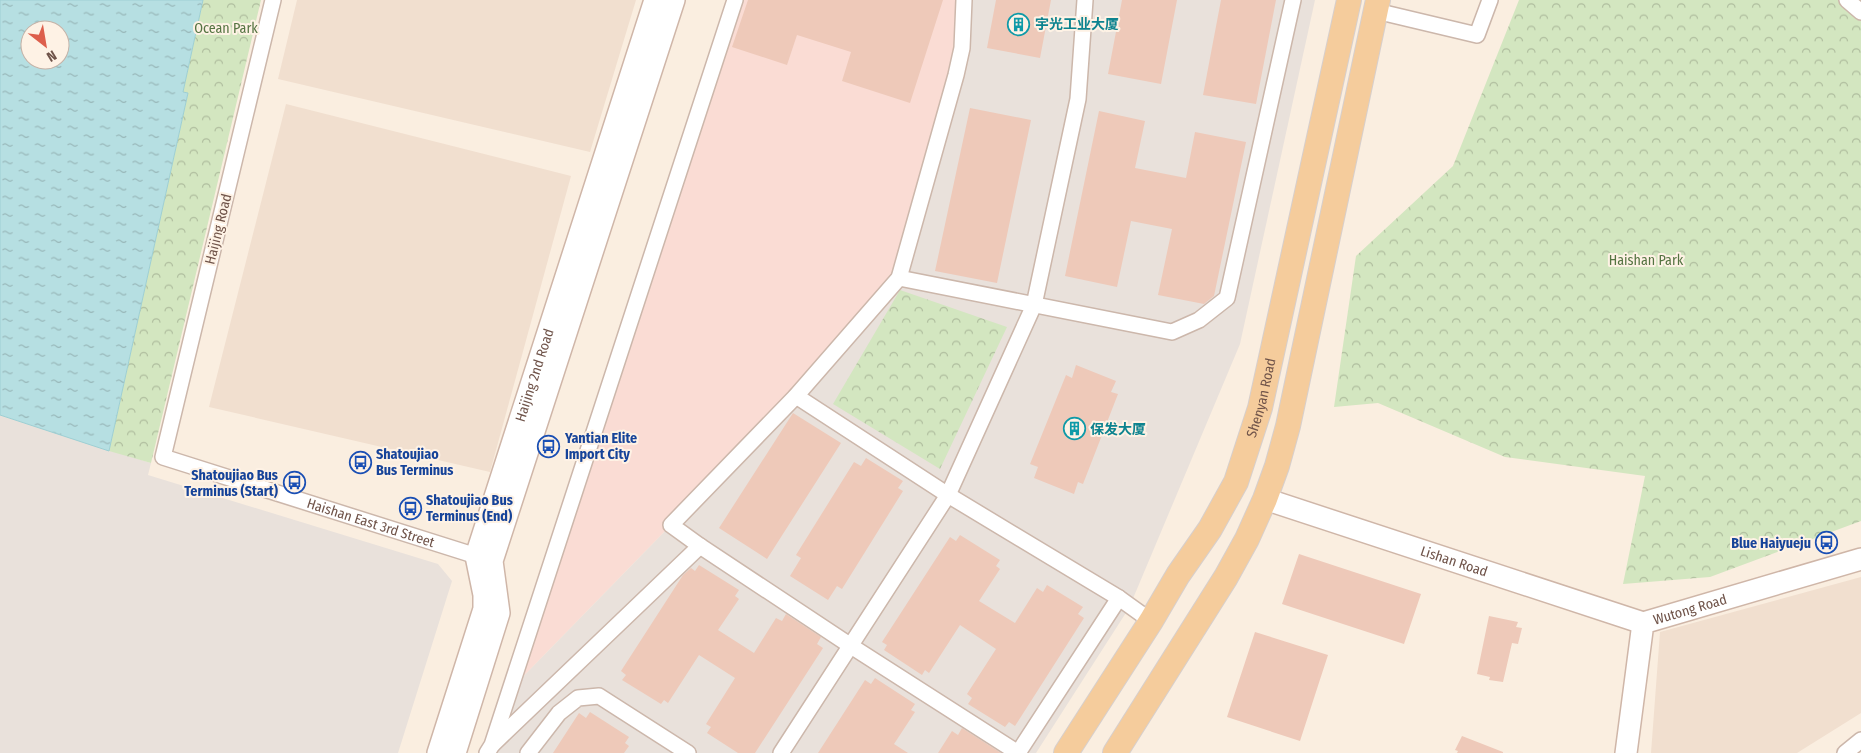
<svg xmlns="http://www.w3.org/2000/svg" width="1861" height="753" viewBox="0 0 1861 753" font-family="'Fira Sans Condensed','Noto Sans SC',sans-serif">
	<style>
		.residential { fill: #f1dfcf }
		.commercial { fill: #fadcd4 }
		.industrial { fill: #e9e1db }
		.forest { fill: url(#forest-crowns) }
		.water { fill: url(#water-ripples); stroke: #9dcfd3; fill-rule: evenodd }
		.building { fill: #eec9b9 }
		.lines { fill: none; stroke-linecap: round; stroke-linejoin: round }
		.street-casing { stroke: #ccb7ab; stroke-width: 18 }
		.secondary-casing { stroke: #cfb6a8; stroke-width: 24 }
		.primary-casing { stroke: #d7cfcc; stroke-width: 26 }
		.street { stroke: #fff; stroke-width: 15 }
		.secondary { stroke: #fff; stroke-width: 21 }
		.primary { stroke: #f5cc9c; stroke-width: 24 }
		.labels { text-anchor: middle; stroke-width: 4; stroke-linejoin: round; paint-order: stroke }
		.culture-label { font-size: 14px; font-weight: bold; fill: #0d838f; stroke: #fef2e5; text-anchor: start }
		.park-label { font-size: 14px; fill: #557442; stroke: #fef2e5 }
		.street-label { font-size: 14px; fill: #6f5349; stroke: #fef2e5 }
		.transit-label { font-size: 14px; font-weight: bold; fill: #164399; stroke: #fef2e5; text-anchor: start }
	</style>
	<defs>
		<pattern id="forest-crowns" width="20" height="18" patternUnits="userSpaceOnUse" patternTransform="scale(1.25)"><rect width="20" height="18" fill="#d3e6c0"/><path d="M2 6a3 3 0 1 1 6 0M12 15a3 3 0 1 1 6 0" fill="none" stroke="#afbd9e"/></pattern>
		<pattern id="water-ripples" width="26" height="14" patternUnits="userSpaceOnUse" patternTransform="scale(1.25)"><rect width="26" height="14" fill="#b6dfe2"/><path d="M2 4q2-2 4 0t4 0M15 11q2-2 4 0t4 0" fill="none" stroke="#98b7b9"/></pattern>
	</defs>
	<rect width="100%" height="100%" fill="#faeee0"/>
	<!-- residential -->
	<path class="residential" d="M297 0H636L590 152 278 79Z
		M286 104 571 176 490 472 209 407Z
		M1861 577V713L1797 753H1651L1660 632Z"/>
	<!-- commercial -->
	<path class="commercial" d="M735 0H964L962 48 899 278 671 525 510 690Z"/>
	<!-- industrial -->
	<path class="industrial" d="M964 0H1315L1240 344 1129 608 1036 753H487L510 690 671 525 899 278 956 75Z
		M0 415 151 463 148 475 438 564 452 581 398 753H0Z"/>
	<!-- forest -->
	<path class="forest" d="M203 0H261L151 463 109 451 188 93 183 92Z
		M1519 0H1847L1861 12V521L1710 577 1623 584 1645 476 1505 457 1378 403 1334 407 1356 256 1453 166Z
		M900 290 1007 327 940 469 833 404Z"/>
	<!-- water -->
	<path class="water" d="M0 0H203L183 92 188 93 109 451 0 415ZM30 30H60V60H30Z"/>
	<!-- building -->
	<path class="building" d="M748 0H943L910 103 842 81 851 52 797 35 787 65 732 47Z
		M996 0H1051L1040 58 987 48Z
		M1122 0H1177L1161 84 1108 74Z
		M1221 0H1276L1256 104 1203 95Z
		M970 108 1031 120 997 283 935 271Z
		M1099 111 1145 121 1135 168 1186 178 1195 132 1246 142 1214 296 1204 304 1158 295 1172 229 1131 221 1117 287 1065 276Z
		M1076 365 1116 381 1111 392 1118 394 1083 484 1078 482 1074 494 1034 478 1038 467 1030 464 1066 375 1072 378Z
		M793 413 841 443 767 559 719 528Z
		M866 458 903 481 898 488 903 491 842 589 837 586 828 600 790 576 801 558 796 555 854 462 861 466Z
		M960 535 1000 560 996 566 1000 569 979 601 1015 623 1037 588 1043 592 1047 585 1083 607 1078 614 1084 618 1015 726 1009 722 1005 727 968 704 972 698 967 694 996 649 960 625 929 673 925 670 922 675 884 650 887 645 882 642 950 537 956 541Z
		M1299 554 1421 594 1404 644 1282 604Z
		M699 565 739 590 735 596 739 599 718 630 754 653 776 618 782 621 786 614 821 637 817 644 823 648 755 753H738L707 733 711 727 706 724 735 678 699 655 668 703 664 700 661 704 622 680 626 675 621 671 683 575 691 568 695 571Z
		M1489 616 1518 622 1516 627 1522 628 1518 644 1512 643 1503 682 1489 680 1490 677 1477 674Z
		M1255 632 1328 655 1300 741 1227 717Z
		M875 678 915 704 911 710 915 712 894 744 908 753H818L865 680 871 684Z
		M590 712 629 737 625 743 629 746 624 753H553L579 713 586 718Z
		M962 728 1001 753H938L952 731 958 735Z
		M1462 736 1503 752V753H1457L1458 751 1455 750Z"/>
	<g class="lines">
		<defs>
			<g id="street">
				<path id="s1" d="M273 0 163 457 486 559"/>
				<path d="M964 0 962 48 956 75 899 278 796 396 671 525 700 546 851 646 1018 753"/>
				<path d="M1847 0 1861 12"/>
				<path d="M1376 11 1477 35 1490 0"/>
				<path d="M899 278 1172 332 1199 320 1227 298 1293 0"/>
				<path d="M796 396 948 495 1119 598 1151 621"/>
				<path d="M493 744 700 546"/>
				<path d="M487 753 492 745 735 0"/>
				<path d="M528 753 559 713 578 698 599 696 688 753"/>
				<path d="M781 753 948 495 1034 305 1078 99 1085 0"/>
				<path d="M1018 753 1119 598"/>
				<path d="M1845 753 1861 740"/>
			</g>
			<g id="secondary">
				<path id="s2" d="M1265 499 1643 623"/>
				<path id="s3" d="M438 753 484 609V595L476 556 655 0"/>
				<path d="M455 753 499 613 492 561 674 0"/>
				<path id="s4" d="M1626 753 1643 623 1861 559"/>
			</g>
			<g id="primary">
				<path id="s5" d="M1066 753 1151 621 1178 575 1210 529 1236 482 1260 408 1349 0"/>
				<path d="M1115 753 1226 577 1247 539 1265 499 1277 466 1288 426 1378 0"/>
			</g>
		</defs>
		<!-- street casing -->
		<use href="#street" class="street-casing"/>
		<!-- secondary casing -->
		<use href="#secondary" class="secondary-casing"/>
		<!-- primary casing -->
		<use href="#primary" class="primary-casing"/>
		<!-- street -->
		<use href="#street" class="street"/>
		<!-- secondary -->
		<use href="#secondary" class="secondary"/>
		<!-- primary -->
		<use href="#primary" class="primary"/>
	</g>
	<!-- icons -->
	<defs>
		<symbol id="building-ring" viewBox="-11 -11 22 22"><circle r="9.5" fill="#fef2e5" stroke="#0f9aa8" stroke-width="1.5"/><path d="M-4-6H4V6H1V3H-1V6H-4ZM-2.5-4.3h1.7v1.8h-1.7ZM.8-4.3h1.7v1.8H.8ZM-2.5-1h1.7V.8h-1.7ZM.8-1h1.7V.8H.8Z" fill="#0f9aa8"/></symbol>
		<symbol id="bus-ring" viewBox="-11 -11 22 22"><circle r="9.5" fill="#fef2e5" stroke="#1a4fb4" stroke-width="1.5"/><path d="M-5-6H5V4H4V6H2V4H-2V6H-4V4H-5ZM-3.5-4V0h7V-4ZM-3.5 1.2v1.5H-2V1.2ZM2 1.2v1.5H3.5V1.2Z" fill="#1a4fb4"/></symbol>
	</defs>
	<g fill-rule="evenodd">
		<use href="#building-ring" x="1006" y="12" width="25" height="25"/>
		<use href="#building-ring" x="1062" y="416" width="25" height="25"/>
		<use href="#bus-ring" x="536" y="434" width="25" height="25"/>
		<use href="#bus-ring" x="348" y="450" width="25" height="25"/>
		<use href="#bus-ring" x="282" y="470" width="25" height="25"/>
		<use href="#bus-ring" x="398" y="496" width="25" height="25"/>
		<use href="#bus-ring" x="1814" y="530" width="25" height="25"/>
	</g>
	<g class="labels">
		<!-- culture labels -->
		<g class="culture-label">
			<text x="1035" y="29">宇光工业大厦</text>
			<text x="1090" y="434">保发大厦</text>
		</g>
		<!-- park labels -->
		<g class="park-label">
			<text x="226" y="33">Ocean Park</text>
			<text x="1646" y="265">Haishan Park</text>
		</g>
		<!-- street labels -->
		<g class="street-label">
			<text transform="translate(218 229) rotate(-76)" y="5">Haijing Road</text>
			<text dy="5" stroke="none"><textPath href="#s3" startOffset="395">Haijing 2nd Road</textPath></text>
			<text dy="5" stroke="none"><textPath href="#s5" startOffset="408">Shenyan Road</textPath></text>
			<text dy="5" stroke="none"><textPath href="#s1" startOffset="688">Haishan East 3rd Street</textPath></text>
			<text dy="5" stroke="none"><textPath href="#s2" startOffset="199">Lishan Road</textPath></text>
			<text dy="5" stroke="none"><textPath href="#s4" startOffset="180">Wutong Road</textPath></text>
		</g>
		<!-- transit labels -->
		<g class="transit-label">
			<text x="565" y="443">Yantian Elite<tspan x="565" dy="16">Import City</tspan></text>
			<text x="376" y="459">Shatoujiao<tspan x="376" dy="16">Bus Terminus</tspan></text>
			<text x="278" y="480" text-anchor="end">Shatoujiao Bus<tspan x="278" dy="16">Terminus (Start)</tspan></text>
			<text x="426" y="505">Shatoujiao Bus<tspan x="426" dy="16">Terminus (End)</tspan></text>
			<text x="1811" y="548" text-anchor="end">Blue Haiyueju</text>
		</g>
	</g>
	<!-- north arrow -->
	<g transform="translate(45 45) rotate(149)"><circle r="24" fill="#fef2e5" stroke="#c5b2a7"/>
	<path d="M0-4L9 19L0 12L-9 19Z" fill="#dd5f4c"/>
	<text y="-8" font-size="14" font-weight="bold" text-anchor="middle" fill="#6f5349">N</text>
	</g>
</svg>
